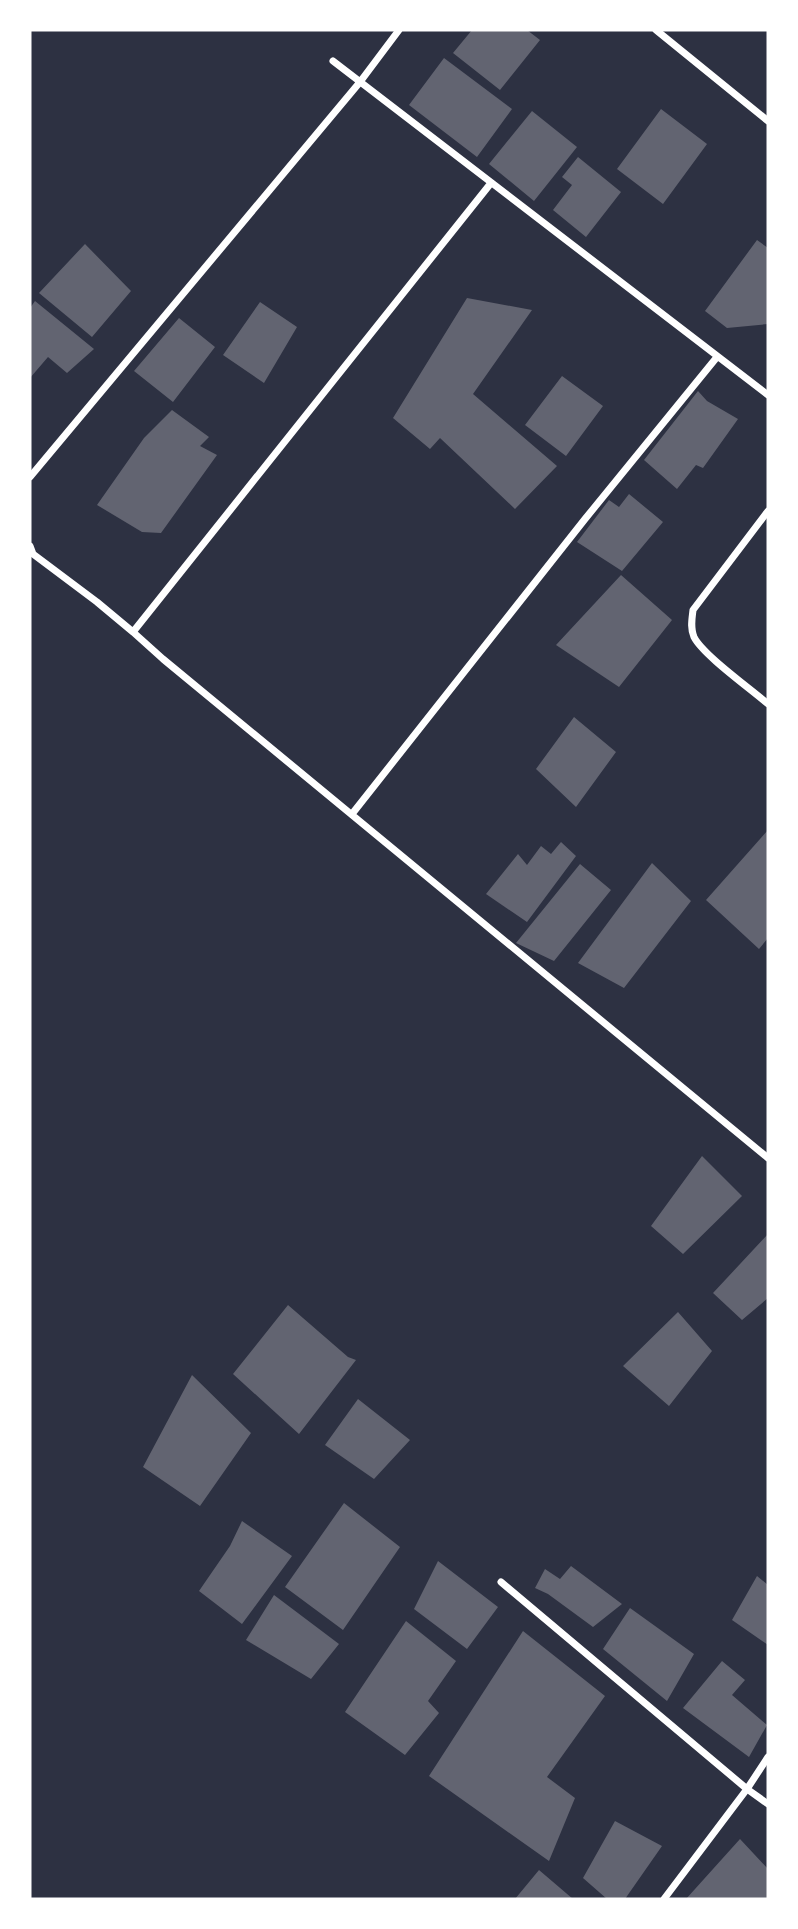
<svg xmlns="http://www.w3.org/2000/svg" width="798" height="1929" viewBox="0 0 798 1929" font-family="'Exo 2',sans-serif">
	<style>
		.building { fill: #626471 }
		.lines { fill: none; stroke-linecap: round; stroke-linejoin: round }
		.minor { stroke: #fff; stroke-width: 7 }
	</style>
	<rect width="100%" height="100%" fill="#2d3142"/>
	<!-- building -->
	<path class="building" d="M472 30H527L540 40 500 90 453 53Z
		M444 58 512 109 477 157 409 105Z
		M661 109 707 144 663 204 617 169Z
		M532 111 577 147 534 201 489 164Z
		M578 157 621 192 586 237 553 210 572 185 562 177Z
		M757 240 768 248V324L727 328 705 311Z
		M85 244 131 291 92 337 39 293Z
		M467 298 532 310 473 394 557 466 515 509 440 438 430 449 393 418Z
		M35 301 94 349 67 373 48 357 30 378V308Z
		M260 302 297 327 264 383 223 355Z
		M179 318 215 347 173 402 134 371Z
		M562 376 603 406 566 456 525 425Z
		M698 391 707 401 738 419 703 468 696 465 677 489 644 460Z
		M172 410 209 437 200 446 217 455 161 533 142 532 97 505 144 438Z
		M629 494 663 522 622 571 577 542 609 500 619 507Z
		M621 575 672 620 619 687 556 645Z
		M574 717 616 752 576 807 536 769Z
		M768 830V938L759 949 706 900Z
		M561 842 576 856 527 922 486 894 518 854 527 865 541 846 551 854Z
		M652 863 691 901 624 988 578 963Z
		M580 864 611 890 554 961 516 943Z
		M702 1156 742 1196 683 1254 651 1226Z
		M768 1234V1298L742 1320 713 1293Z
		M288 1305 348 1357 356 1360 299 1434 233 1374Z
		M678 1312 712 1351 669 1406 623 1366Z
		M192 1375 251 1433 200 1506 143 1467Z
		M358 1399 410 1440 374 1479 325 1445Z
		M344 1503 400 1547 343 1630 285 1587Z
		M242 1521 292 1556 242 1624 199 1591 230 1546Z
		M438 1561 498 1607 467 1649 414 1609Z
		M571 1566 622 1604 593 1627 548 1594 535 1588 545 1569 560 1579Z
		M757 1576 768 1585V1645L732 1620Z
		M274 1595 339 1644 311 1679 246 1640Z
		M630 1608 694 1654 667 1701 603 1649Z
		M406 1621 456 1661 428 1701 439 1713 405 1755 345 1712Z
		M523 1631 605 1696 547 1777 575 1798 549 1861 429 1776Z
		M722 1661 745 1680 732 1695 767 1725 749 1757 683 1708Z
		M615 1821 662 1846 625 1899H607L583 1878Z
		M740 1839 768 1869V1899H686Z
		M539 1870 573 1899H515Z"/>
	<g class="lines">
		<!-- minor -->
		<path class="minor" d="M656 30 768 121
			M333 61 768 395
			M491 183 133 632 163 659 768 1158
			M30 477 360 82 399 30
			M768 511 693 610C692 619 690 628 694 637 703 655 751 689 768 704
			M30 546 33 554 97 602 133 632
			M352 814 585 519 717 357
			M501 1582 747 1789 768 1757
			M664 1899 747 1789 768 1804"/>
	</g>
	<!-- border -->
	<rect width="798" height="1929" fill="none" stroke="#ffffff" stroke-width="63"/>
</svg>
